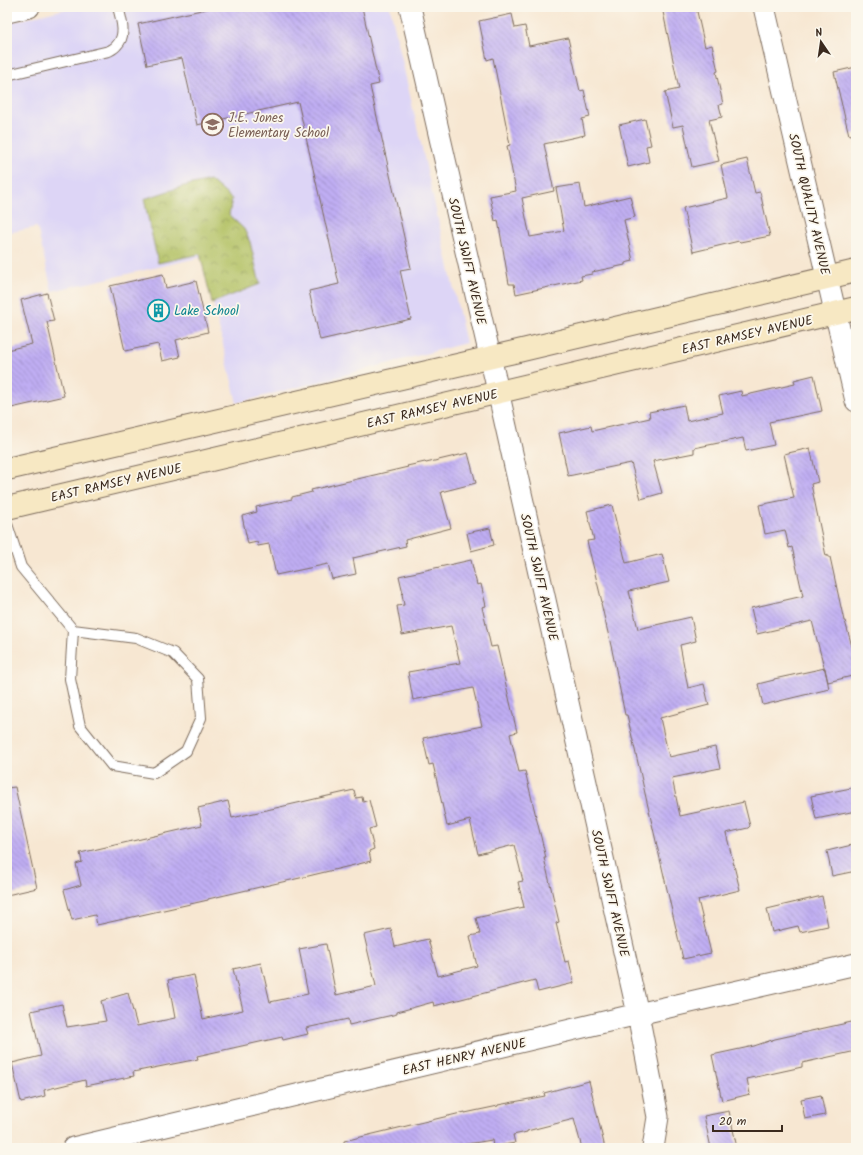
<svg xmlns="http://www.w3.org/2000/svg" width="863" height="1155" viewBox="0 0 863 1155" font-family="Kalam,sans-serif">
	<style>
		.built { fill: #ddd5f6 }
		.park { fill: url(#park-crowns); stroke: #767641 }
		.building { fill: url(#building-back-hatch) }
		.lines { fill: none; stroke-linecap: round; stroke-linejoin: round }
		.lane-casing { stroke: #7d6c5d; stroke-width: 12 }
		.street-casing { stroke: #7d6c5d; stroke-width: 23 }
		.secondary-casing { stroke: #7d6c5d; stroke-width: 24 }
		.lane { stroke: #fff; stroke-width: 10 }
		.street { stroke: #fff; stroke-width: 21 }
		.secondary { stroke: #f7e8c3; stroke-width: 22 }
		.labels { text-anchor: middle; stroke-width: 3.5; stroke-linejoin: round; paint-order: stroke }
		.education-label { font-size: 13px; fill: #785e54; stroke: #fbf7ec; text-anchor: start }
		.street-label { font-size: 13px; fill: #3b2a1e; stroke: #fbf7ec }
		.culture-label { font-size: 13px; fill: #0d838f; stroke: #fbf7ec; text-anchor: start }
	</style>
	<defs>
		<pattern id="park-crowns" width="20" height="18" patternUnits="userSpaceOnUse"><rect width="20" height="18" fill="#b2c164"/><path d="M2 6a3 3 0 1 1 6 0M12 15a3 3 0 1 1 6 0" fill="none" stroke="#929d52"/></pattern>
		<pattern id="building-back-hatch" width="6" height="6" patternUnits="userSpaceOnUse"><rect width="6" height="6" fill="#bfadf3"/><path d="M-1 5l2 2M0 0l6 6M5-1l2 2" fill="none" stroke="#9c8dc4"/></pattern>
	</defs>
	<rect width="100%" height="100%" fill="#fbf7ec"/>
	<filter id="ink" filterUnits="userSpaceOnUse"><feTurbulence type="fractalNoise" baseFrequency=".025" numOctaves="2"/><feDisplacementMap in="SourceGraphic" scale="8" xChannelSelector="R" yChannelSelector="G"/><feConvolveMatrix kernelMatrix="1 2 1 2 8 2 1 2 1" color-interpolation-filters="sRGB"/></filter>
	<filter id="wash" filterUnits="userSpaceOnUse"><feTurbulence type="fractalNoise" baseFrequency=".012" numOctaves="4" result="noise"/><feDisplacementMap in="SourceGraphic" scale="16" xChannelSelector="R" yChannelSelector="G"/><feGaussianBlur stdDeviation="0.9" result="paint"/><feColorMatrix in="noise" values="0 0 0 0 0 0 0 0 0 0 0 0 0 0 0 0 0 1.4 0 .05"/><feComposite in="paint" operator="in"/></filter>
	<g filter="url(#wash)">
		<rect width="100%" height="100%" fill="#f7e7d2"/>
		<!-- built -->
		<path class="built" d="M74 7H390L466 343 237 403 202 257 52 291 37 227 7 233V23Z"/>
		<!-- park -->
		<path class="park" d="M210 180 232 199 229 215 244 229 250 242 260 284 212 303 200 254 158 263 144 199 184 186Z"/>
		<g id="blocks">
			<!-- building -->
			<path class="building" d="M215 7H362L379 84 370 86 411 268 400 270 411 319 320 340 309 291 339 284 298 102 197 125 182 58 147 65 138 24Z
				M662 7H696L705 47 712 45 718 71 716 72 723 104 719 105 722 117 709 120 719 161 692 167 683 125 673 127 665 92 679 89Z
				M512 14 515 28 525 26 529 46 568 38 580 91 584 90 590 117 582 119 585 135 544 144 554 191 522 198 530 237 564 231 556 188 580 184 584 207 630 196 635 217 624 220 633 261 625 263V265L592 272V274L581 276 582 280 516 294 514 284H509L498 220 495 221 490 196 516 191 507 146 510 145 493 58 487 60 479 21Z
				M856 67V134L849 135 834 72Z
				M645 119 651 145 646 146 649 162 628 167 619 125Z
				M747 159 755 193 760 192 770 236 740 242 739 241 693 252 683 208 728 198 721 165Z
				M163 274 166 288 196 281 208 332 176 340 180 357 162 361 158 344 125 351 110 286Z
				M47 293 54 321 47 322 64 396 7 409V350L32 344 21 300Z
				M814 375 822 411 769 422 774 445 746 451 743 438 694 448V453L653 461 662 493 641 499 631 463 568 476 559 433 591 426 592 431 650 418 649 412 684 405 687 421 723 413 719 396 741 391 742 396 795 384 794 380Z
				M810 448 818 482 811 484 826 556 828 555V557H830L844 621H845L856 661V675L828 682 812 621 757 634 751 608 803 596 792 547 789 548 785 530 765 534 759 505 794 498 784 454Z
				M468 453 476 483 441 492 451 528 405 540 406 546 353 558 356 574 332 579 328 564 276 575 269 544 258 546 257 542 248 544 242 516 257 512 256 507 292 499V497L312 492 311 490 408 467 407 466 425 462 426 463Z
				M612 505 626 563 662 554 669 582 629 591 638 629 691 617 696 641 680 645 688 688 704 684 709 705 660 718 669 757 715 747 720 768 672 778 680 816 744 802 750 826 748 828 726 833 740 890 698 900 711 953 683 959 627 715H625L612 650 601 603 602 602 587 541 594 540 587 511Z
				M490 528 494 545 471 551 467 533Z
				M471 560 477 585 481 584 486 606 482 607 491 647 497 646 506 685 517 732 510 734 519 772 525 771 546 858H544L559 922 556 923 565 962 569 961 574 983 538 992 535 980 434 1006 433 1002 397 1012V1014L349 1025 348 1019 306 1028 308 1034 283 1040 282 1037 197 1056 198 1059 133 1072 134 1076 86 1086 85 1080 44 1090 45 1096 21 1102 12 1063 41 1056 31 1011 62 1004 67 1027 106 1021 101 1001 128 993 137 1026 175 1018 168 980 194 975 203 1019 243 1010 233 969 261 963 270 1002 308 994 299 949 326 944 336 995 376 986 364 935 391 929 395 947 428 939 438 976 477 966 470 936 480 934 476 918 524 907 518 882 523 881 514 845 478 854 470 820 447 826 433 764 429 765 423 738 482 726 473 688 413 700 408 672 460 663 451 626 402 635 397 606 404 605 402 594 403 593 399 576Z
				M825 668 829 689 763 705 758 684 774 680V679Z
				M15 787 37 888 7 895V788Z
				M856 787V811L816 819 811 796Z
				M354 790 356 798 362 797 363 802 369 800 376 827 369 829 374 849 369 851 371 861 300 878 260 887 208 899V900L97 925 95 915 72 920 64 890 81 885 76 864 82 862 80 853 202 825 198 808 228 801 232 818Z
				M856 844V871L832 876 827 851Z
				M822 896 828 926 800 932 798 926 772 932 767 909Z
				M856 1021V1051L802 1063V1067L747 1079 750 1094 722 1101 712 1055 754 1046 775 1039Z
				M589 1081 605 1148H582L574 1119 527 1131V1132L513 1135 515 1143 493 1147 492 1140 442 1148H344V1141L465 1112V1113L498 1106V1105L545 1096 544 1093Z
				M821 1095 825 1115 805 1119 801 1099Z
				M729 1111 737 1148H711L704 1116Z"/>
		</g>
	</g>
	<g filter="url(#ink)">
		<use href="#blocks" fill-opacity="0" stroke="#7d6c5d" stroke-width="1"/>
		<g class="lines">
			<defs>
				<path id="lane" d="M7 75 109 51C111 50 115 48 117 45 127 35 121 19 118 7
					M7 524 21 567 73 630 70 679 80 726 112 766 154 773 186 751 201 718 198 679 173 653 136 638 73 630"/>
				<path id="street" d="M410 7 503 413 638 1014 658 1117 653 1148
					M764 7 856 401
					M7 12 29 7
					M73 1148 638 1014 856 964"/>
				<path id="secondary" d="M7 469 514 352 856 271
					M7 508 856 308"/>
			</defs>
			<!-- lane casing -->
			<use href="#lane" class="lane-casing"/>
			<!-- street casing -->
			<use href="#street" class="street-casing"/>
			<!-- secondary casing -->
			<use href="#secondary" class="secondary-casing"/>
			<!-- lane -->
			<use href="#lane" class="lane"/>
			<!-- street -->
			<use href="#street" class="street"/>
			<!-- secondary -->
			<use href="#secondary" class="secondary"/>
		</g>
	</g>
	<!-- icons -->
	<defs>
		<symbol id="school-ring" viewBox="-11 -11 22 22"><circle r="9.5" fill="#fbf7ec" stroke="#8d6e63" stroke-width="1.5"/><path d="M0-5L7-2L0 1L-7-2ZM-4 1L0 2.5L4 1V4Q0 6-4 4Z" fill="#8d6e63"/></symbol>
		<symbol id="building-ring" viewBox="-11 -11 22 22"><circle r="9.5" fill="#fbf7ec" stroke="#0f9aa8" stroke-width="1.5"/><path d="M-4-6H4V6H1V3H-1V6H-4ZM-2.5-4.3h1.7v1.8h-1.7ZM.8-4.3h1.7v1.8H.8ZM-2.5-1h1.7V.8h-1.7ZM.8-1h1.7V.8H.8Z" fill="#0f9aa8"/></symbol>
	</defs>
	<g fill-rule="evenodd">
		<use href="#school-ring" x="200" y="112" width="25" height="25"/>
		<use href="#building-ring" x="146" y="298" width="25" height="25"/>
	</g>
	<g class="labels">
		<!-- education labels -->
		<g class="education-label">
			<text x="228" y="122">J.E. Jones<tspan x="228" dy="15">Elementary School</tspan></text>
		</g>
		<!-- street labels -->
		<g class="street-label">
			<text transform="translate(810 204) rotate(77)" y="5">SOUTH QUALITY AVENUE</text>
			<text transform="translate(468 261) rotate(77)" y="5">SOUTH SWIFT AVENUE</text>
			<text transform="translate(747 334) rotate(-13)" y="5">EAST RAMSEY AVENUE</text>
			<text transform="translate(432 408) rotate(-13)" y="5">EAST RAMSEY AVENUE</text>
			<text transform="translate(116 482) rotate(-13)" y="5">EAST RAMSEY AVENUE</text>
			<text transform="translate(540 577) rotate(77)" y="5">SOUTH SWIFT AVENUE</text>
			<text transform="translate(611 893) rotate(77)" y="5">SOUTH SWIFT AVENUE</text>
			<text transform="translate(464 1056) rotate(-13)" y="5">EAST HENRY AVENUE</text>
		</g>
		<!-- culture labels -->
		<g class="culture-label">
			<text x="174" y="315">Lake School</text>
		</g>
	</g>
	<!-- margin -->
	<rect width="863" height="1155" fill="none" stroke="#fbf7ec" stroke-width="24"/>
	<!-- north arrow -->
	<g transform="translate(821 42) rotate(347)" stroke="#fbf7ec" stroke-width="3" paint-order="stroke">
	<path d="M0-3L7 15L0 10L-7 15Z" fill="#3b2a1e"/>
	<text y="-6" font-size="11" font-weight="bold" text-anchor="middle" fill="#3b2a1e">N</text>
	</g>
	<!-- scale -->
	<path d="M713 1125v6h69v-6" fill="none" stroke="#3b2a1e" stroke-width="2"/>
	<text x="719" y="1125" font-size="12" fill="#3b2a1e" stroke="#fbf7ec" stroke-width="3" paint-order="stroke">20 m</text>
</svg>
